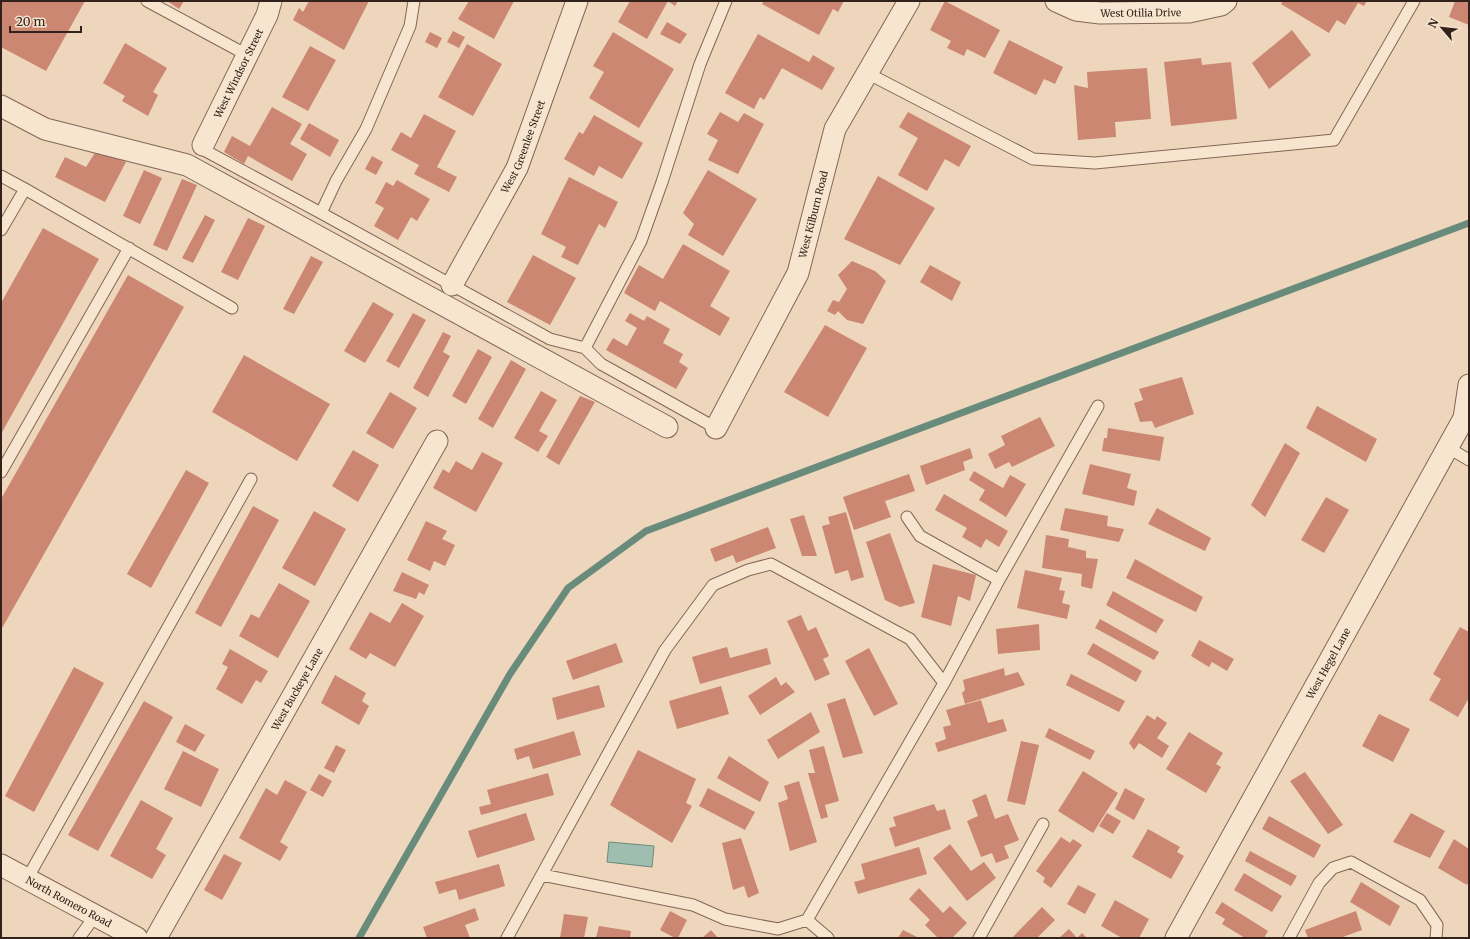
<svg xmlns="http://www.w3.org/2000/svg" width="1470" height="939" viewBox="0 0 1470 939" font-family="Merriweather,serif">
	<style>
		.water { fill: #a0beb0; stroke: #688b7c }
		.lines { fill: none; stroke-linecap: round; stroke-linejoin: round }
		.stream { stroke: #688b7c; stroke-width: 7 }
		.building { fill: #cb8772 }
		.service-casing { stroke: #846656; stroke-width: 13 }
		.minor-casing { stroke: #846656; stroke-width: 23 }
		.service { stroke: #f8e5cf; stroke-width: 11 }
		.minor { stroke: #f8e5cf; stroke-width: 21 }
		.labels { text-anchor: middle; stroke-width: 3.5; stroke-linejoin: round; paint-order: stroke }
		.street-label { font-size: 10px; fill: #33221b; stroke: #f5e2cc }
	</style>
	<rect width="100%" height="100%" fill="#edd6bc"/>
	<!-- water -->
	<path class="water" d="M609 842 654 846 652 867 607 862Z"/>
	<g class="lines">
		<!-- stream -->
		<path class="stream" d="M359 938 510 674 568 588 646 531 1469 223"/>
	</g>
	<!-- building -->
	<path class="building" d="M1 1H85L46 71 1 47Z
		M167 1H184L179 9Z
		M309 1H369L344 50 293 20 299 8 303 12Z
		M469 1H514L494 39 458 19Z
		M630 1H678L675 6 668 1 647 39 618 22Z
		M764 1H844L838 12 833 9 819 35 762 4Z
		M945 1 1000 30 985 58 967 49 964 56 947 48 951 41 930 30Z
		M1283 1H1367L1364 6 1358 3 1345 25 1337 20 1329 33 1281 4Z
		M1455 1H1469V25L1449 17Z
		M667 22 687 34 680 44 660 34Z
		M1292 30 1311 55 1269 89 1252 63Z
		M453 31 465 37 459 48 447 42Z
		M430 32 442 38 437 48 425 42Z
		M613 32 674 69 639 128 589 98 604 72 593 66Z
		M758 34 809 62 813 55 835 68 822 90 782 68 764 100 760 97 754 109 725 93Z
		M1009 40 1063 67 1055 84 1044 79 1036 95 993 73Z
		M125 43 167 68 153 92 158 95 148 116 122 101 125 96 103 83Z
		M467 44 502 64 473 116 438 97Z
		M310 46 336 60 308 111 282 97Z
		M1201 58 1202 65 1231 62 1237 119 1171 126 1164 62Z
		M1147 68 1151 119 1115 122 1116 137 1078 140 1074 85 1088 88 1087 72Z
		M272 107 302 124 290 144 307 154 292 181 248 156 244 164 224 152 232 136 250 146Z
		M720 112 738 122 744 113 764 124 738 174 708 160 718 140 707 134Z
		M908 112 971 146 959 167 945 159 927 191 898 175 918 138 899 127Z
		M424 114 456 131 437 167 457 177 449 192 414 174 419 165 391 150 401 132 411 138Z
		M594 115 643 143 622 179 599 166 594 176 564 159 579 132 583 134Z
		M309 123 339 140 330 157 300 139Z
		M98 148 126 162 105 202 55 177 65 157 86 167Z
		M372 156 383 162 376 175 365 169Z
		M144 170 162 178 140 224 123 216Z
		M708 170 757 199 723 256 688 235 694 224 683 213Z
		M878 176 935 208 900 265 844 239Z
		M569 177 618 202 605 228 599 224 578 265 561 257 566 247 541 234Z
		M182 179 197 185 167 251 153 245Z
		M397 180 430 199 417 221 411 217 398 240 374 226 384 208 375 203 386 182 393 186Z
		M205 215 215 220 193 263 182 258Z
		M248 218 265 226 238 280 221 272Z
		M43 228 99 259 1 434V303Z
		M683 244 730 271 710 306 730 318 720 336 660 301 655 311 624 293 639 265 663 279Z
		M533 255 576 278 550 325 507 302Z
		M311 256 323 262 294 314 283 309Z
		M852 261 875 271 886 281 863 324 847 320 838 311 835 315 827 311 833 300 839 302 847 289 838 275Z
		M930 265 961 282 952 301 920 282Z
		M128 275 184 307 1 630V499Z
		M373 302 394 314 365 363 344 351Z
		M413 313 426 320 399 368 386 361Z
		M630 313 644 321 647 316 670 329 663 343 683 354 679 362 688 368 676 389 606 350 613 338 627 346 637 328 625 321Z
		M825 325 867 348 828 417 784 392Z
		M443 332 451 336 443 352 450 356 428 397 413 388Z
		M478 349 492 357 466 404 452 396Z
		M244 355 330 404 297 461 212 412Z
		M511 360 526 369 493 428 478 419Z
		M1182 377 1194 414 1155 428 1152 421 1140 422 1134 403 1143 400 1139 389Z
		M541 391 557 400 539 431 548 436 538 452 514 438Z
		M390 392 417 408 393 449 366 433Z
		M580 396 595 402 559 465 546 457Z
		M1317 406 1377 439 1366 462 1306 428Z
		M1040 417 1055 446 1012 467 1009 462 995 469 988 454 1005 445 1001 436Z
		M1108 428 1164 437 1160 461 1102 451 1104 438H1107Z
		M1285 443 1300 453 1265 517 1251 505Z
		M970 448 973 458 963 462 965 470 926 485 920 466Z
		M353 450 379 465 358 502 332 486Z
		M482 452 503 463 476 512 433 488 443 469 449 473 456 461 472 470Z
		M1090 464 1131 474 1127 488 1137 491 1134 506 1082 494Z
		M186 470 209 483 151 588 127 574Z
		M974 471 1003 488 1010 475 1026 484 1006 517 979 500 985 490 969 480Z
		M909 474 915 491 885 501 891 517 854 530 843 497Z
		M944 494 1008 531 999 547 986 539 981 548 962 537 967 528 935 510Z
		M1326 497 1349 510 1324 553 1301 540Z
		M253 506 279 520 221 627 195 613Z
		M1065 508 1108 516 1107 526 1124 529 1119 542 1060 530Z
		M1157 508 1211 538 1205 551 1148 524Z
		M314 511 346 529 315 586 282 568Z
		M846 512 864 577 851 581 848 570 835 574 822 526 830 524 828 517Z
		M804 515 817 556H802L790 519Z
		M426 521 447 531 442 539 455 545 445 566 434 561 430 571 407 560Z
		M768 527 776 548 736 563 733 555 715 562 710 549Z
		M890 533 915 603 900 607 885 600 866 542Z
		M1046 535 1069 539 1068 547 1086 551V558L1098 559 1092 589 1081 586 1082 574 1042 568Z
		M1135 559 1203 597 1196 612 1126 578Z
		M933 564 976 575 970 601 958 596 951 626 921 617Z
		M1025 570 1062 578 1059 590 1065 591 1062 603 1070 605 1067 619 1017 608Z
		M402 572 429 585 424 595 419 592 416 599 393 591Z
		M279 583 310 601 278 658 239 636 251 614 259 618Z
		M1113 591 1164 620 1156 633 1106 605Z
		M402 603 424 616 395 667 370 653 366 659 349 649 370 612 390 623Z
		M801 615 808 631 816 627 829 656 823 659 830 674 815 681 787 621Z
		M1100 619 1159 652 1154 660 1095 628Z
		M1039 624 1040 650 998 654 996 629Z
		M1460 627 1469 632V698L1458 717 1429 700 1441 679 1433 674Z
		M1199 640 1234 659 1227 671 1212 662 1209 667 1191 656Z
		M616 643 623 662 573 680 566 661Z
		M1093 643 1142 671 1136 682 1087 654Z
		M727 647 730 658 767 648 771 664 700 684 692 657Z
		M869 648 898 704 874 716 845 661Z
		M230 649 268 671 261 683 256 680 242 704 216 689 228 667 222 664Z
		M74 667 104 683 34 812 5 796Z
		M1004 668 1005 676 1018 672 1025 685 965 704 962 693 965 690 963 680Z
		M1071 674 1125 701 1119 712 1066 685Z
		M335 675 366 693 362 701 369 706 359 725 321 703Z
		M776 677 781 686 786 682 795 692 760 715 748 696Z
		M599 685 605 707 557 720 552 698Z
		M721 686 729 714 677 729 669 701Z
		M845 698 863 753 843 758 827 704Z
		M981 700 988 723 1003 719 1007 731 938 752 935 743 946 739 943 727 951 725 946 710Z
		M144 701 173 717 98 851 68 835Z
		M811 712 820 732 778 759 767 740Z
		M1379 714 1410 729 1393 762 1362 746Z
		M1147 715 1155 720 1157 716 1167 723 1157 738 1169 746 1162 758 1139 743 1134 750 1129 743Z
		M185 724 205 735 195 752 176 742Z
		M1049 728 1095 751 1090 760 1045 737Z
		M574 731 581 755 533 769 529 756 517 760 514 749Z
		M1189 732 1223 753 1216 764 1221 767 1206 793 1166 769Z
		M1021 741 1039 745 1025 805 1007 801Z
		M336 745 346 750 334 773 324 768Z
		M824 746 839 801 825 805 828 817 821 819 808 773H815L809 750Z
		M638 750 696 779 686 803 692 806 672 843 610 805Z
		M183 751 219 769 201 807 164 789Z
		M729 756 769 782 760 802 717 778Z
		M1083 771 1118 793 1093 833 1058 811Z
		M1305 772 1343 825 1328 834 1290 781Z
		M548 773 554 795 481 815 479 807 491 804 487 790Z
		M319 774 332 781 323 797 310 790Z
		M285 780 307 792 280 842 288 847 280 861 239 838 266 788 277 795Z
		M799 781 817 842 790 851 778 803 788 799 784 786Z
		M708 788 755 812 745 830 699 806Z
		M1125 788 1145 799 1134 820 1115 809Z
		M986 794 995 819 1008 814 1019 840 1004 846 1009 858 996 863 992 853 981 857 967 821 978 816 972 800Z
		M141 800 173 818 156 849 166 855 152 879 110 856Z
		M934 804 937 811 945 809 951 829 895 847 889 828 896 826 893 817Z
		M526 813 535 840 477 858 468 831Z
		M1107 813 1121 821 1113 834 1099 826Z
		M1411 813 1445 831 1430 858 1393 842Z
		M1269 816 1321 845 1314 858 1262 829Z
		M1148 829 1180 847 1177 852 1184 856 1171 879 1132 857Z
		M1061 837 1070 843 1073 839 1082 845 1051 888 1043 882 1045 878 1036 871Z
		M741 838 759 893 748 898 744 886 733 890 722 843Z
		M1454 839 1469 849V881L1467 885 1438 868Z
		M950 844 971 871 984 862 996 878 967 901 933 858Z
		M919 847 927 874 858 894 854 882 865 879 861 864Z
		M1250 851 1297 876 1291 886 1245 861Z
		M224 854 242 863 222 900 204 890Z
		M499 864 505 886 459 900 456 889 439 894 435 882Z
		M1244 873 1282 896 1272 912 1234 890Z
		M1361 882 1400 906 1390 926 1350 902Z
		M1078 885 1096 894 1085 914 1067 904Z
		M919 888 943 913 950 906 967 923 952 938H938L925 925 930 920 909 899Z
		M1115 900 1149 919 1139 938H1122L1101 926Z
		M1222 902 1268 931 1264 938H1245L1222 924 1225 919 1215 913Z
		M1042 907 1055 920 1037 938H1012Z
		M475 908 479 920 465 925 470 938H427L423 927Z
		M670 911 687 920 678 938H675L660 930Z
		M1356 911 1362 930 1340 938H1308L1305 930Z
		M564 914 588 917 584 938H560Z
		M599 926 631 931 630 938H596Z
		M1069 929 1077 938 1082 933 1087 938H1059Z
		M711 930 718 938H702Z
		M903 930 919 938H898Z"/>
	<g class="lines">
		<defs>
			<path id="service" d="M147 1 247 55
				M867 73 1033 159 1095 163 1334 140 1414 1
				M203 145 202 149 321 213 550 339 585 348
				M1 176 25 189
				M321 213 336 181 366 129 410 26 414 1
				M1 230 25 189 232 308
				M716 428 601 364 585 348 641 241 662 182 700 64 726 1
				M1447 447 1469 460
				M1 472 129 248
				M907 517 920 536 999 580
				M542 875 693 905 725 919 778 929 807 920 944 683 999 580 1098 406
				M27 879 251 479
				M807 920 828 938
				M79 938 95 916
				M507 938 665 650 713 585 748 570 771 564 910 639 944 683
				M979 938 1043 824
				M1289 938 1319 883 1333 868 1351 862 1420 900 1437 925 1436 938"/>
			<g id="minor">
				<path id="s1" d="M1056 1 1076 10 1100 13 1189 12 1221 5 1226 1"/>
				<path d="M1 106 45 129 187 165 667 427"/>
				<path id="s2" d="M203 145 267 15 271 1"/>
				<path id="s3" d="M452 285 517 168 577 1"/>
				<path id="s4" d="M716 428 798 273 835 129 909 1"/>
				<path id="s5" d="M1 865 137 938"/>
				<path id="s6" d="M156 938 437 441"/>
				<path id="s7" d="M1176 938 1464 418 1469 385"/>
			</g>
		</defs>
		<!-- service casing -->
		<use href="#service" class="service-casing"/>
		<!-- minor casing -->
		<use href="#minor" class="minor-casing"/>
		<!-- service -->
		<use href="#service" class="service"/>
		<!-- minor -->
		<use href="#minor" class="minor"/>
	</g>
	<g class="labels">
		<!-- street labels -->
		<g class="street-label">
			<text dy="4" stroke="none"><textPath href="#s1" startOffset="87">West Otilia Drive</textPath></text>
			<text dy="4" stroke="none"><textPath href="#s2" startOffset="80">West Windsor Street</textPath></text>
			<text dy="4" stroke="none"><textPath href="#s3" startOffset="156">West Greenlee Street</textPath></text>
			<text dy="4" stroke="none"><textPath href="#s4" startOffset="236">West Kilburn Road</textPath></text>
			<text dy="4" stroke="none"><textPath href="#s7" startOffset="314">West Hegel Lane</textPath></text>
			<text dy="4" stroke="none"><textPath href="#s6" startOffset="286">West Buckeye Lane</textPath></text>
			<text dy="4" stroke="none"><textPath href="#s5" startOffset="77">North Romero Road</textPath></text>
		</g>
	</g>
	<!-- border -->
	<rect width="1470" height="939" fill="none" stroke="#33221b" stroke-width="4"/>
	<!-- north arrow -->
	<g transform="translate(1442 28) rotate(298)" stroke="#f5e2cc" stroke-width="3" paint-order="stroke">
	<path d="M0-3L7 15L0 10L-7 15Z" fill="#33221b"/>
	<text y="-6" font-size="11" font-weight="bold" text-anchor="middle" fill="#33221b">N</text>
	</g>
	<!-- scale -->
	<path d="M10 26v6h71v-6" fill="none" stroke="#33221b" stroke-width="2"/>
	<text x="16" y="26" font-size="12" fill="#33221b" stroke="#f5e2cc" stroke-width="3" paint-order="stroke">20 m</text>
</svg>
